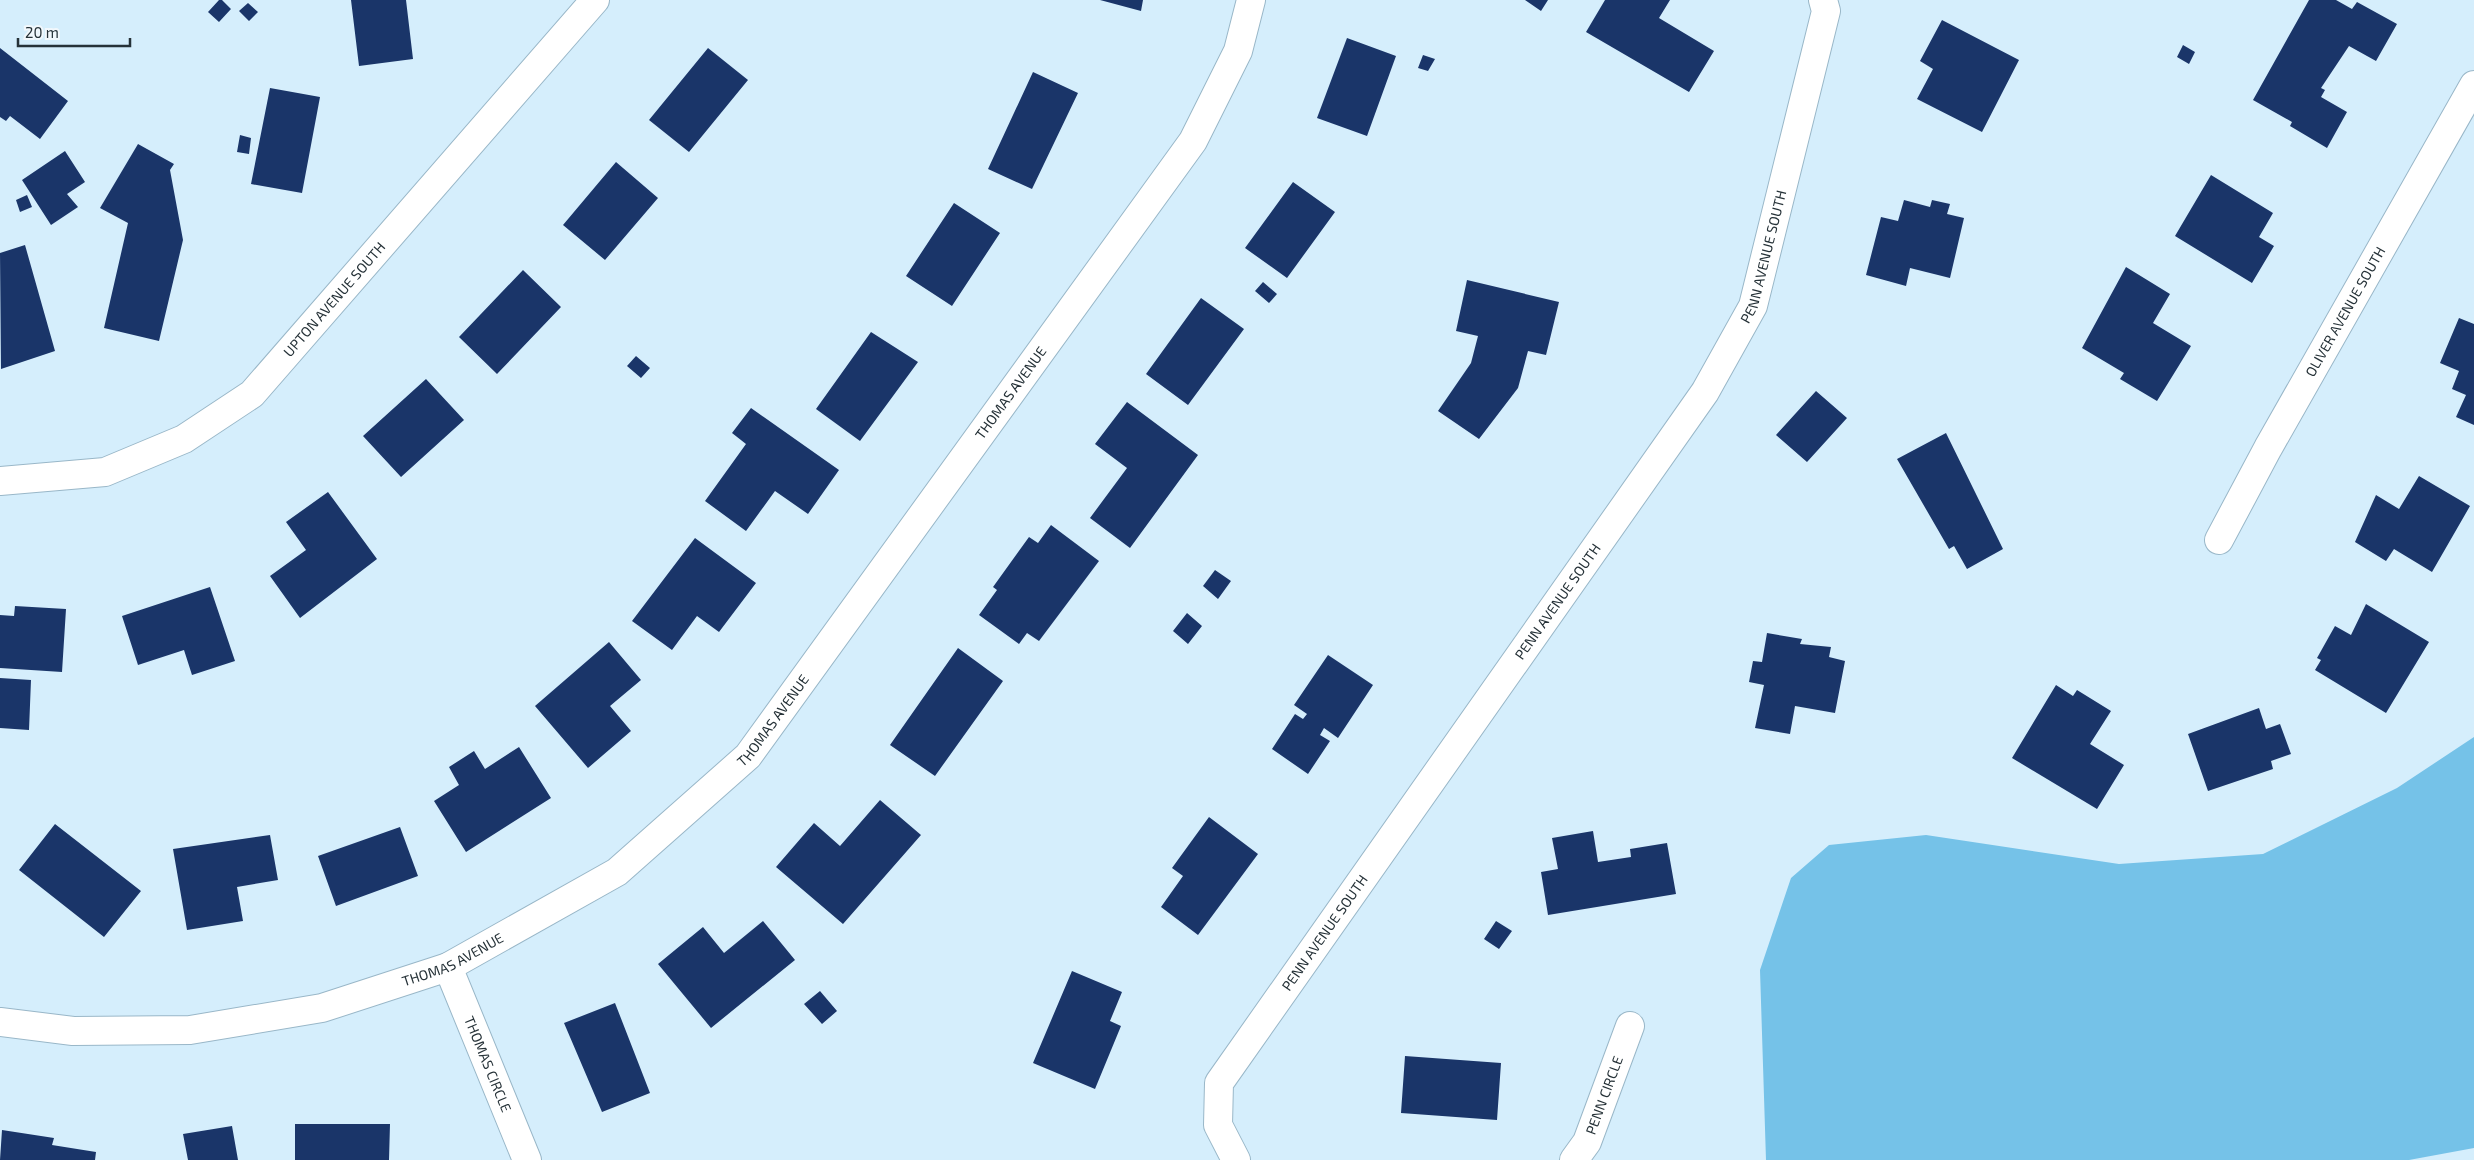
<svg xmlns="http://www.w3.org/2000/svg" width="2474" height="1160" viewBox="0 0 2474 1160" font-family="'Exo 2',sans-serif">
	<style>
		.green { fill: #75c2e8 }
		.building { fill: #1a3569 }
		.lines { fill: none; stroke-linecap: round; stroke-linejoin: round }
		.minor-casing { stroke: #99b7c8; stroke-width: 30 }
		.minor { stroke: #fff; stroke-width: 28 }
		.labels { text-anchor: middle; stroke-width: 5; stroke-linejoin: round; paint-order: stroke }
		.street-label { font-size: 14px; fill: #263238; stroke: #f2f8fc }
	</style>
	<rect width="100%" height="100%" fill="#d5eefc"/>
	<!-- green -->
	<path class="green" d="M2474 737V1148L2409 1160H1766L1760 970 1791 878 1829 845 1926 835 2119 864 2263 854 2397 788Z"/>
	<!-- building -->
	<path class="building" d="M219 0H222L231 9 219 22 208 12Z
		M351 0H406L413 59 359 66Z
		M1100 0H1143L1141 11Z
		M1525 0H1548L1541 11Z
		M1605 0H1670L1659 18 1714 51 1689 92 1586 32Z
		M2309 0H2336L2352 9 2357 2 2397 24 2376 61 2349 46 2321 88 2325 90 2321 97 2347 112 2327 148 2290 126 2292 122 2253 100Z
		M248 3 258 12 249 21 239 11Z
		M1942 20 2019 60 1982 132 1917 99 1933 69 1920 61Z
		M1347 38 1396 56 1367 136 1317 118Z
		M2183 45 2195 52 2189 64 2177 57Z
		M0 48 68 101 40 139 10 116 6 121 0 117Z
		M708 48 748 80 689 152 649 120Z
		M1423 55 1435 59 1428 71 1418 68Z
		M1033 72 1078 93 1032 189 988 169Z
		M270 88 320 97 302 193 251 184Z
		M240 135 251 138 249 154 237 152Z
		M138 144 174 164 170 170 183 240 159 341 104 328 128 223 100 208Z
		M65 151 85 182 67 194 78 207 51 225 22 180Z
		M616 162 658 198 605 260 563 225Z
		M2211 175 2273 213 2259 237 2274 246 2252 283 2175 236Z
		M1293 182 1335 212 1287 278 1245 248Z
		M27 195 32 207 20 212 16 200Z
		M1904 200 1930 207 1932 200 1950 204 1947 214 1964 218 1950 278 1910 268 1906 286 1866 275 1881 217 1898 221Z
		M954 203 1000 233 952 306 906 276Z
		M25 245 55 351 1 369 0 253Z
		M2126 267 2170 294 2153 323 2191 346 2157 401 2120 379 2124 373 2082 348Z
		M523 270 561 307 497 374 459 337Z
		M1467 280 1559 302 1546 355 1528 351 1518 388 1479 439 1438 411 1471 363 1478 336 1456 331Z
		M1263 282 1277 294 1269 303 1255 291Z
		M1201 298 1244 329 1188 405 1146 374Z
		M2459 318 2474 324V425L2456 417 2466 395 2452 389 2459 371 2440 363Z
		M871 332 918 362 860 441 816 409Z
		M636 356 650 368 641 378 627 366Z
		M426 379 464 420 401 477 363 436Z
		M1816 391 1847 418 1807 462 1776 435Z
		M1127 402 1198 455 1130 548 1090 518 1127 468 1095 444Z
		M751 408 839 470 808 514 775 491 746 531 705 501 746 444 732 433Z
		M1946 433 2003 549 1967 569 1954 546 1949 549 1897 459Z
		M2419 476 2470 506 2432 572 2394 549 2386 561 2355 542 2376 495 2399 509Z
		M328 492 377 559 300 618 270 576 306 550 286 522Z
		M1051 525 1099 561 1039 641 1027 633 1019 644 979 615 997 590 993 587 1029 537 1038 543Z
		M695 538 756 583 719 632 697 616 672 650 632 621Z
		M1215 570 1231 581 1218 599 1203 586Z
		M210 587 235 661 192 675 184 650 138 665 122 616Z
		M2366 604 2429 642 2386 713 2315 670 2321 660 2317 658 2335 626 2351 635Z
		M15 606 66 609 62 672 0 668V615L14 616Z
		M1187 613 1202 626 1188 644 1173 631Z
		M1767 633 1802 639 1800 644 1831 647 1829 657 1845 661 1835 713 1795 706 1790 734 1755 728 1764 685 1749 682 1753 661 1762 662Z
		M609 642 641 680 610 706 631 731 588 768 535 706Z
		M958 648 1003 681 935 776 890 745Z
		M1328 655 1373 685 1338 738 1324 728 1320 735 1330 741 1308 774 1272 749 1295 714 1303 719 1307 714 1294 705Z
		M0 678 31 680 29 730 0 728Z
		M2056 685 2073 696 2077 690 2111 711 2090 744 2124 765 2097 809 2012 758Z
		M2259 708 2266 729 2280 724 2291 754 2271 761 2273 769 2208 791 2188 734Z
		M519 747 551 798 466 852 434 801 459 785 449 767 474 751 485 769Z
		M880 800 921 835 843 924 776 867 814 823 840 846Z
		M1209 817 1258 854 1198 935 1161 907 1183 876 1172 868Z
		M55 824 141 891 104 937 19 870Z
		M400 827 418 876 336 906 318 856Z
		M1593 831 1598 862 1631 857 1630 849 1667 843 1676 894 1548 915 1541 872 1558 869 1552 838Z
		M270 835 278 880 237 887 243 921 187 930 173 849Z
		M763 921 795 960 711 1028 658 964 703 927 724 953Z
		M1496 921 1512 931 1499 949 1484 939Z
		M1072 971 1122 992 1110 1021 1121 1026 1095 1089 1033 1063Z
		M820 991 837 1011 822 1024 804 1004Z
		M615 1003 650 1093 602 1112 564 1023Z
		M1405 1056 1501 1063 1497 1120 1401 1113Z
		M295 1124H390L389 1160H295Z
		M232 1126 238 1160H188L183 1134Z
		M2 1130 54 1138 52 1145 96 1152 95 1160H0Z"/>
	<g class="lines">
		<defs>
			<g id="minor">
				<path id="s1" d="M0 481 105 472 184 439 252 394 595 0"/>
				<path id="s2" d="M2219 540 2268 448 2474 85"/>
				<path id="s3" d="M448 967 527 1160"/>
				<path id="s4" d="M0 1022 73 1031 190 1030 322 1008 448 967 617 872 748 756 1193 141 1238 51 1251 0"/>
				<path id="s5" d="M1236 1160 1218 1125 1219 1083 1705 392 1753 306 1826 11 1823 0"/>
				<path id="s6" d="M1574 1160 1587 1142 1630 1026"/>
			</g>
		</defs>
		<!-- minor casing -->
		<use href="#minor" class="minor-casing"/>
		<!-- minor -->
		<use href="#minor" class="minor"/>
	</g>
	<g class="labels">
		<!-- street labels -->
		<g class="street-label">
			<text dy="5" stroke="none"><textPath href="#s5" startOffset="1075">PENN AVENUE SOUTH</textPath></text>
			<text dy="5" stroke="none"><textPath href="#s1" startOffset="398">UPTON AVENUE SOUTH</textPath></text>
			<text dy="5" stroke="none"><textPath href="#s2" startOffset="261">OLIVER AVENUE SOUTH</textPath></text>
			<text dy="5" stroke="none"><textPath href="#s4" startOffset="1274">THOMAS AVENUE</textPath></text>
			<text dy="5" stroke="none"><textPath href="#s5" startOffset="670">PENN AVENUE SOUTH</textPath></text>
			<text dy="5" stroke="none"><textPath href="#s4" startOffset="869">THOMAS AVENUE</textPath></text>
			<text dy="5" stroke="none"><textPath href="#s5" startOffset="265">PENN AVENUE SOUTH</textPath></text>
			<text dy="5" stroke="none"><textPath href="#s4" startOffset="464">THOMAS AVENUE</textPath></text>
			<text dy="5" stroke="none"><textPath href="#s3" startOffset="105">THOMAS CIRCLE</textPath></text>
			<text dy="5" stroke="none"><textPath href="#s6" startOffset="72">PENN CIRCLE</textPath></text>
		</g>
	</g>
	<!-- scale -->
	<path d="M18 38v8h112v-8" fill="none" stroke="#263238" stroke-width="2.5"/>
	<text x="25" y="38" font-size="15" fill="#263238" stroke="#f2f8fc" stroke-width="4" paint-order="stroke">20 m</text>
</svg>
